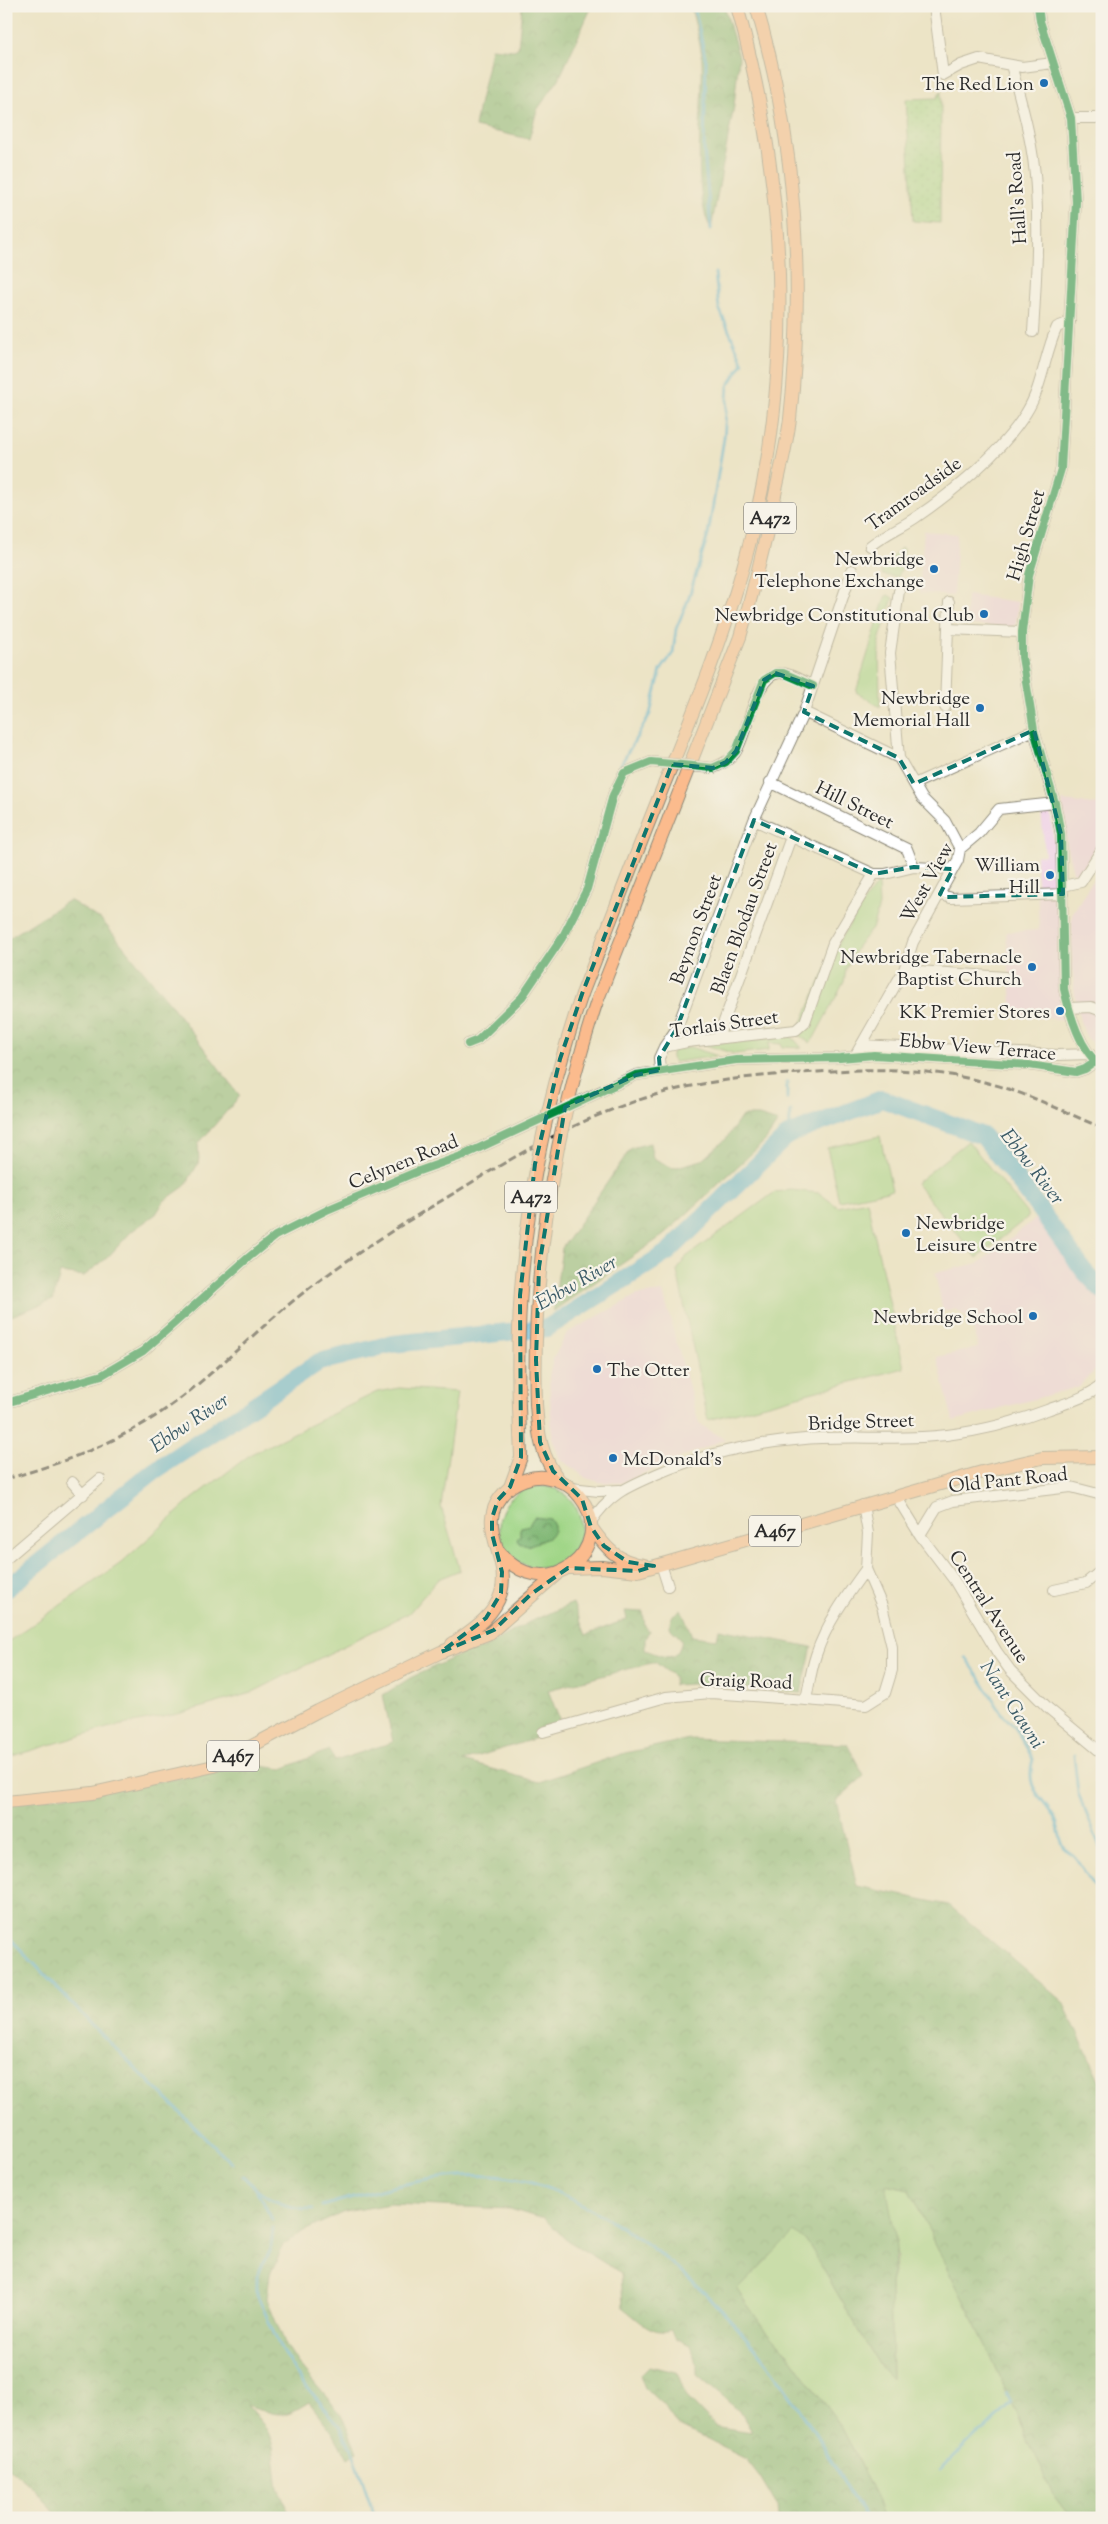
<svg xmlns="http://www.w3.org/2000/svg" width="1108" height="2524" viewBox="0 0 1108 2524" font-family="'Sorts Mill Goudy',serif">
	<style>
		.built { fill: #efd0e6 }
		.green { fill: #a0d687; stroke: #668059 }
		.forest { fill: url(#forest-crowns); stroke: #567150 }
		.garden { fill: url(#garden-dots); stroke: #668059 }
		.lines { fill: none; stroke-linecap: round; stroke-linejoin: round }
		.stream { stroke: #57b1d4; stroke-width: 3 }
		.river { stroke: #57b1d4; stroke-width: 18 }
		.minor-casing { stroke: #8c8878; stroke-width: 12 }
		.major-casing { stroke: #8c8878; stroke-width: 14 }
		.minor { stroke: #fff; stroke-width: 10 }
		.major { stroke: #fbbb8d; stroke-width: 12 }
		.rail { stroke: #2b2b2b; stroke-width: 3; stroke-dasharray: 8 4; stroke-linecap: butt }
		.minor-bridge-casing { stroke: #8c8878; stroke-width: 12; stroke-linecap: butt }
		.major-bridge-casing { stroke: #8c8878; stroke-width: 14; stroke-linecap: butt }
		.minor-bridge { stroke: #fff; stroke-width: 10 }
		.major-bridge { stroke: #fbbb8d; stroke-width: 12 }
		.cycleway-casing { stroke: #f7f3e8; stroke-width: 11 }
		.cycleway { stroke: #00873e; stroke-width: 8 }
		.marked { fill: none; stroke: #0f766e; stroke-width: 4; stroke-dasharray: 10 6; stroke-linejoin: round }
		.poi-dot { fill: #1f6fb2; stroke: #f7f3e8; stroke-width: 2 }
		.labels { text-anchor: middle; stroke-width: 4.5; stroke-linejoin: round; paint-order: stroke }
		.shield { fill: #f7f3e8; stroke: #686764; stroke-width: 1 }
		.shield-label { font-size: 18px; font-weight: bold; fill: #2b2b2b }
		.poi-label { font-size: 19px; fill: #2b2b2b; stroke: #f7f3e8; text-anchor: end }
		.street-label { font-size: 19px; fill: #2b2b2b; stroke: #f7f3e8 }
		.water-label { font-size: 20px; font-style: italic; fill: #3a5a66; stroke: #f7f3e8 }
	</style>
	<defs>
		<pattern id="forest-crowns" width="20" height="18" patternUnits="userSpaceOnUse" patternTransform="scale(1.25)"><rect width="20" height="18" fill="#80b774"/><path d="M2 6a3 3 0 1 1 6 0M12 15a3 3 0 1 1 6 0" fill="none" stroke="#69955f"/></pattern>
		<pattern id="garden-dots" width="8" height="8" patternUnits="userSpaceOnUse" patternTransform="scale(1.25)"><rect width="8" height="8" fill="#a0d687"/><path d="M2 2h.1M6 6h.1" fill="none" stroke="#8ab875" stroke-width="1.8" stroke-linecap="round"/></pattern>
	</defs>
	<rect width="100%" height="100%" fill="#f7f3e8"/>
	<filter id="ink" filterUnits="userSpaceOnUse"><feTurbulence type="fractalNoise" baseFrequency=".02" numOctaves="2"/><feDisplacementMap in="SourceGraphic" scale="10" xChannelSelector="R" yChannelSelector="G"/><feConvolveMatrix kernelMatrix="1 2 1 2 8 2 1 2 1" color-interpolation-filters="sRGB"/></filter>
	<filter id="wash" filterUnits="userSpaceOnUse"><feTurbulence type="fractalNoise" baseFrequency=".0096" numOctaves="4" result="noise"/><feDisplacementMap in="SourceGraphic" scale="20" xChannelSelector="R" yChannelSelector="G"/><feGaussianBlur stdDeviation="1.12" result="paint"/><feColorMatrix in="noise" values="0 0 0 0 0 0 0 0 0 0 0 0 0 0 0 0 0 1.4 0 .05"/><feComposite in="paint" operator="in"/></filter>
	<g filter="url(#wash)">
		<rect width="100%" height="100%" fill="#ece4c6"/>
		<!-- built -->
		<path class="built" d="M924 531 957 534 953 596 919 593Z
			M967 595 1018 602 1016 624 1011 627 965 625Z
			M1062 801 1102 805V839L1079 874 1073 872 1067 848Z
			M1041 810H1050L1058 879 1068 1020 1013 1015 1006 932 1039 930 1036 856 1045 855Z
			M1094 878 1102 882V1057L1086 1036 1080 1021 1075 996 1072 961V914Z
			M1036 1218 1102 1302V1364L1078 1387 953 1421 937 1357 978 1348 971 1320 955 1309 943 1311 935 1273 979 1263Z
			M663 1292 699 1424 725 1439 621 1483 599 1482 586 1478 560 1459 552 1438 549 1377 553 1359 567 1333 637 1295Z"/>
		<!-- green -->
		<path class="green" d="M901 548 904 550 902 566 898 577 882 575V566Z
			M888 595 893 598 879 641 880 707 856 692 885 597Z
			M878 883 879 906 872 929 858 945 846 969 844 982 814 1038 810 1043 797 1034C820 981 841 929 878 883Z
			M791 1036 802 1048 782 1047V1044L769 1043V1050L735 1054 702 1044Z
			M690 1047 718 1056 675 1062 671 1059 673 1051Z
			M880 1136 892 1190 839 1201 827 1148Z
			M968 1141 1029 1216 977 1258 916 1183Z
			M791 1190 819 1193 838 1207 867 1201 904 1368 708 1420 677 1271 686 1257 775 1192Z
			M399 1388 457 1392 441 1506 460 1570 438 1579 409 1613 251 1693 178 1714 107 1728 6 1758V1643L121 1563 191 1500 251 1454 377 1392Z
			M499 1527a41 41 0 1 1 82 0a41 41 0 1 1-82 0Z
			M885 2185 909 2190 990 2354 1052 2493 1071 2518H883L877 2499 841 2426 792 2359 763 2327 737 2290 794 2231 808 2243 881 2368 892 2378 890 2284 897 2256Z"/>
		<!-- forest -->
		<path class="forest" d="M522 6H592L559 79 537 110 529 139 475 127C479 99 487 75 491 48L514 50 518 48Z
			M691 6H724L739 57 734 106 711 229C690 190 704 105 702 59 701 42 694 23 691 6Z
			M69 900C81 906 89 914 101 919L169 1002 240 1096 198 1144 199 1162 185 1186 164 1201 156 1214 132 1231 107 1258 84 1276 60 1273 53 1300 6 1318V940Z
			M742 1116H759L778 1122 766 1140 664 1235 553 1311 562 1248 631 1148 650 1143 653 1158 673 1168 702 1160 726 1139Z
			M534 1517 550 1519 554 1526V1531L548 1538 527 1546 519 1543 517 1539 520 1536V1530L522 1527 529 1525Z
			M573 1603 586 1635 627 1619 625 1611 643 1612 645 1626 649 1631 645 1639V1650C656 1653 674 1665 680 1647 681 1645 682 1641 681 1639 679 1635 672 1632 670 1627L671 1618 681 1609 692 1636 717 1639 719 1629 812 1647 801 1693 694 1684 674 1685V1677L655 1662 548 1690 560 1721 534 1739 463 1761 539 1782 625 1753 689 1739 847 1744 864 1776 836 1801 857 1886 949 1905 1063 2002 1102 2086V2518H1071L1052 2493 990 2354 909 2190 886 2185 897 2247 890 2284 892 2379 881 2368 808 2243 794 2232 737 2290 763 2327 792 2359 841 2426 877 2499 883 2518H778L777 2506 760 2477 746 2459 677 2425 663 2405 645 2388 640 2375 649 2366 677 2372 686 2396 715 2426 751 2432 739 2411 697 2375V2363L691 2346 676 2339 672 2330C651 2336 638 2319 623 2308L621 2273 565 2239 544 2217H536L510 2209 391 2204 344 2212 300 2233 284 2245 270 2274 267 2299 285 2343 299 2365 341 2414 357 2452 347 2458 333 2433 309 2402C281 2420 278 2415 247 2405L267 2429 273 2446 278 2489 292 2518H58C42 2498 28 2480 6 2467V1804L215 1773 240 1763 282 1769 329 1750 335 1761 393 1742 383 1695 410 1678 461 1654 484 1648 529 1622Z"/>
		<!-- garden -->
		<path class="garden" d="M941 91 940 223 913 221 906 99 937 98Z"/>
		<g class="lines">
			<!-- stream -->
			<path class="stream" d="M694 6 706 61 704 149 711 229
				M617 771 650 714 661 670 673 653 676 629 688 600 708 535 724 438 728 386 743 363 719 308 715 273
				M787 1082V1099
				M788 1135 791 1111
				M966 1658 980 1678 1001 1712 1016 1729 1033 1759C1024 1793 1045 1796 1056 1821 1060 1830 1059 1842 1066 1850 1069 1853 1073 1854 1075 1857 1084 1870 1091 1883 1102 1895
				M1074 1756 1078 1793 1102 1852
				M6 1934 92 2025 232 2164
				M243 2176C263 2197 283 2209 313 2209
				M257 2191 272 2219
				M322 2206C380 2189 453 2167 515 2179 545 2184 574 2200 601 2215 722 2283 800 2398 864 2518
				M273 2228 271 2247 257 2276V2294L279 2345 296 2374 340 2426 354 2455 375 2518
				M940 2470 977 2434 985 2430 1012 2403 1007 2393"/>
			<!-- river -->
			<path class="river" d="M6 1589 154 1471 319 1362 392 1344 547 1328 668 1252 788 1135 882 1099 983 1136 1026 1191 1084 1271 1102 1290"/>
		</g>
	</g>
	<g filter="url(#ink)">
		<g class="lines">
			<defs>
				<path id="minor" d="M934 6 943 75 961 65 979 59 1022 67 1053 63
					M1038 6 1040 21 1071 118 1076 202 1061 469 1029 575 1022 632V657L1034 730 1055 803 1061 834 1064 989C1070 1015 1080 1051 1102 1067
					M1011 65C1022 105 1034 146 1036 188 1039 236 1036 284 1033 332
					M1071 118H1102
					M870 546C885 534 900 528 915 518 952 493 1003 451 1026 413 1043 386 1044 355 1057 327L1070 322
					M899 591 890 653 899 758 922 798 945 821 960 849
					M948 629 1022 632
					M945 707 949 602
					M804 712 899 758
					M713 768C722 764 729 761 735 753 748 735 755 671 781 673 791 673 804 682 813 686
					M770 782 907 849 914 867
					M914 784 1034 730
					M754 820 874 874
					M1063 886 1081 882 1102 849
					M940 894 951 898 1063 894
					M904 970 1005 977
					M1068 1008 1091 1007 1102 1011
					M718 1038 791 837
					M468 1044 478 1040 522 997 562 938 587 889 613 795 624 773 651 762
					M861 1045 1058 1055 1090 1054
					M664 1047 677 1028 754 820 804 712 852 570
					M855 1056 904 970 913 942 958 860 960 849 979 833 999 809 1055 803
					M660 1070 659 1058 664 1047 687 1042 796 1030 805 1022 833 943 874 874H885L914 867 953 869
					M6 1403 102 1375 143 1351 249 1257 275 1236 329 1209 416 1172 464 1155 636 1075 736 1060 840 1058 874 1055 1029 1065 1076 1072 1085 1069 1095 1062
					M72 1482 83 1495
					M571 1488 599 1491 620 1490
					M896 1496 920 1535 937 1507 953 1501 1071 1487 1102 1495
					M590 1523C610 1493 627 1487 659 1473 706 1453 754 1443 805 1439 844 1436 883 1439 922 1437 965 1435 1007 1425 1047 1410 1066 1403 1086 1398 1102 1385
					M920 1535 954 1580 997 1652 1010 1670 1048 1708 1102 1753
					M6 1559 100 1479
					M661 1564 668 1586
					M1054 1590 1086 1583 1102 1570
					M806 1700 866 1705 885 1693 892 1670V1647L882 1606 866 1569 868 1533 863 1505
					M543 1732 666 1697 711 1693 806 1700C809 1685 811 1670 816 1655 826 1624 847 1595 866 1569"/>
				<path id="major" d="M582 994C609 925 635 856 663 787 695 708 728 628 749 545 796 368 786 181 737 6
					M596 1004 740 637C754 588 766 540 776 490 781 467 787 443 790 419 805 283 796 138 756 6
					M536 1404C538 1434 541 1457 560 1481
					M510 1487 521 1457 519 1407
					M591 1527C606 1548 617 1562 644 1565
					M568 1568 602 1567 638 1571 982 1472 1042 1458 1102 1457
					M452 1644C471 1630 494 1617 501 1593 512 1555 470 1523 508 1489 517 1481 532 1476 544 1477 558 1479 571 1485 580 1497 620 1547 544 1612 497 1549
					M6 1802 93 1793 214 1766 318 1711 441 1652 490 1633 557 1574"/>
			</defs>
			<!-- minor casing -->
			<use href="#minor" class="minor-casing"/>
			<!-- major casing -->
			<use href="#major" class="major-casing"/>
			<!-- minor -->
			<use href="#minor" class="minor"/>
			<!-- major -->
			<use href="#major" class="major"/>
			<!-- rail -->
			<path class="rail" d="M6 1479C74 1460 138 1435 192 1389 230 1358 265 1323 303 1293 352 1255 404 1223 456 1192 523 1151 590 1112 666 1092 715 1079 767 1075 818 1072 874 1068 933 1068 988 1083 1027 1093 1065 1112 1102 1128"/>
			<defs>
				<path id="minor-bridge" d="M651 762 713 768"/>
				<path id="major-bridge" d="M536 1404C532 1267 553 1135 596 1004
					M519 1407C514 1262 536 1130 582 994"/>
			</defs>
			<!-- minor-bridge casing -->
			<use href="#minor-bridge" class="minor-bridge-casing"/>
			<!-- major-bridge casing -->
			<use href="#major-bridge" class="major-bridge-casing"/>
			<!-- minor-bridge -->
			<use href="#minor-bridge" class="minor-bridge"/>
			<!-- major-bridge -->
			<use href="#major-bridge" class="major-bridge"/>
			<defs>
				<path id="cycleway" d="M1038 6 1040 21 1071 118 1076 202 1061 469 1029 575 1022 632V657L1034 730 1055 803 1061 834 1064 989C1070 1015 1080 1051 1102 1067
					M468 1044 478 1040 522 997 562 938 587 889 613 795 624 773 651 762 713 768 726 762 736 751 764 680 775 673H783L813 686
					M6 1403 102 1375 143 1351 249 1257 275 1236 329 1209 416 1172 464 1155 636 1075 736 1060 840 1058 874 1055 1029 1065 1076 1072 1085 1069 1095 1062"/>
			</defs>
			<!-- cycleway casing -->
			<use href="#cycleway" class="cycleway-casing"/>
			<!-- cycleway -->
			<use href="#cycleway" class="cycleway"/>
		</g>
	</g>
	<!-- marked area -->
	<path d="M0 0H1108V2524H0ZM775 673 813 686 804 712 899 758 914 784 1034 730 1061 834 1063 894 945 897 940 894 953 869 914 867 874 874 754 820 677 1028 659 1058 660 1070 636 1075 565 1107 539 1267 536 1360 540 1442 553 1471 582 1499 591 1527 604 1546 628 1562 654 1566 638 1571 568 1568 530 1595 494 1630 441 1652 486 1618 501 1593 502 1572 492 1534V1518L498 1500 510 1487 521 1457 520 1295 535 1164 560 1059 582 994 672 764 713 768 726 762 736 751 764 680Z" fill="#ece4c6" fill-opacity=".55" fill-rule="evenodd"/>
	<path class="marked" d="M775 673 813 686 804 712 899 758 914 784 1034 730 1061 834 1063 894 945 897 940 894 953 869 914 867 874 874 754 820 677 1028 659 1058 660 1070 636 1075 565 1107 539 1267 536 1360 540 1442 553 1471 582 1499 591 1527 604 1546 628 1562 654 1566 638 1571 568 1568 530 1595 494 1630 441 1652 486 1618 501 1593 502 1572 492 1534V1518L498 1500 510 1487 521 1457 520 1295 535 1164 560 1059 582 994 672 764 713 768 726 762 736 751 764 680Z"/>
	<!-- markers -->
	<g class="poi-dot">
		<circle cx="1044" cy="83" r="5"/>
		<circle cx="934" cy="569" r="5"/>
		<circle cx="984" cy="614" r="5"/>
		<circle cx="980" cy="708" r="5"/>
		<circle cx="1050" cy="875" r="5"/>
		<circle cx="1032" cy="967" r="5"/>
		<circle cx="1060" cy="1011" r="5"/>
		<circle cx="906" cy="1233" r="5"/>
		<circle cx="1033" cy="1316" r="5"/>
		<circle cx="597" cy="1369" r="5"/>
		<circle cx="613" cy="1458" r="5"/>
	</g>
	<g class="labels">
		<!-- shield labels -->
		<g class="shield">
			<rect x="744" y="502.5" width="52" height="31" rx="4"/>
			<rect x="505" y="1181.5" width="52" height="31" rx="4"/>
			<rect x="749" y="1515.5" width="52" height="31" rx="4"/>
			<rect x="207" y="1740.5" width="52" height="31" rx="4"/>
		</g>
		<g class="shield-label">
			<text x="770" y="524">A472</text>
			<text x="531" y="1203">A472</text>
			<text x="775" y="1537">A467</text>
			<text x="233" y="1762">A467</text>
		</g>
		<!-- poi labels -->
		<g class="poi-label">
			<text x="1034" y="90">The Red Lion</text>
			<text x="924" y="565">Newbridge<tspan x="924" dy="22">Telephone Exchange</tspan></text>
			<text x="974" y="621">Newbridge Constitutional Club</text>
			<text x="970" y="704">Newbridge<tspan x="970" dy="22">Memorial Hall</tspan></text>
			<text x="1040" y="871">William<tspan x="1040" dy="22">Hill</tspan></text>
			<text x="1022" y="963">Newbridge Tabernacle<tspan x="1022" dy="22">Baptist Church</tspan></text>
			<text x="1050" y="1018">KK Premier Stores</text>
			<text x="916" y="1229" text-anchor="start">Newbridge<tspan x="916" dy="22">Leisure Centre</tspan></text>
			<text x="1023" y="1323">Newbridge School</text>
			<text x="607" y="1376" text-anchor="start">The Otter</text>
			<text x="623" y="1465" text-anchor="start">McDonald's</text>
		</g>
		<!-- street labels -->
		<g class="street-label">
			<text transform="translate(1016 198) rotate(-94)" y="7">Hall's Road</text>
			<text transform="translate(913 493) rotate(-36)" y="7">Tramroadside</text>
			<text transform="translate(1025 535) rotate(-74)" y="7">High Street</text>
			<text transform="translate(855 804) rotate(26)" y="7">Hill Street</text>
			<text transform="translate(926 882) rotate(-61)" y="7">West View</text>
			<text transform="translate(743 918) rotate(-70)" y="7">Blaen Blodau Street</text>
			<text transform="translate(695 929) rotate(-70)" y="7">Beynon Street</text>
			<text transform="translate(724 1023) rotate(-8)" y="7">Torlais Street</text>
			<text transform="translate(978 1046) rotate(5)" y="7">Ebbw View Terrace</text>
			<text transform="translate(403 1161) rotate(-22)" y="7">Celynen Road</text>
			<text transform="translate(861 1421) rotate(-2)" y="7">Bridge Street</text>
			<text transform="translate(1008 1479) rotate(-6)" y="7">Old Pant Road</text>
			<text transform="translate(990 1606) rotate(57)" y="7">Central Avenue</text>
			<text transform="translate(746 1680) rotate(2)" y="7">Graig Road</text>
		</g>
		<!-- water labels -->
		<g class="water-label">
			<text transform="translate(1033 1166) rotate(52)" y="7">Ebbw River</text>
			<text transform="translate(576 1282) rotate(-30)" y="7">Ebbw River</text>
			<text transform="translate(189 1422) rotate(-34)" y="7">Ebbw River</text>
			<text transform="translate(1013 1704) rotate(57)" y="7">Nant Gawni</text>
		</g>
	</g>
	<!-- margin -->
	<rect width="1108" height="2524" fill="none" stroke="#f7f3e8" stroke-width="25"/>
</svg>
